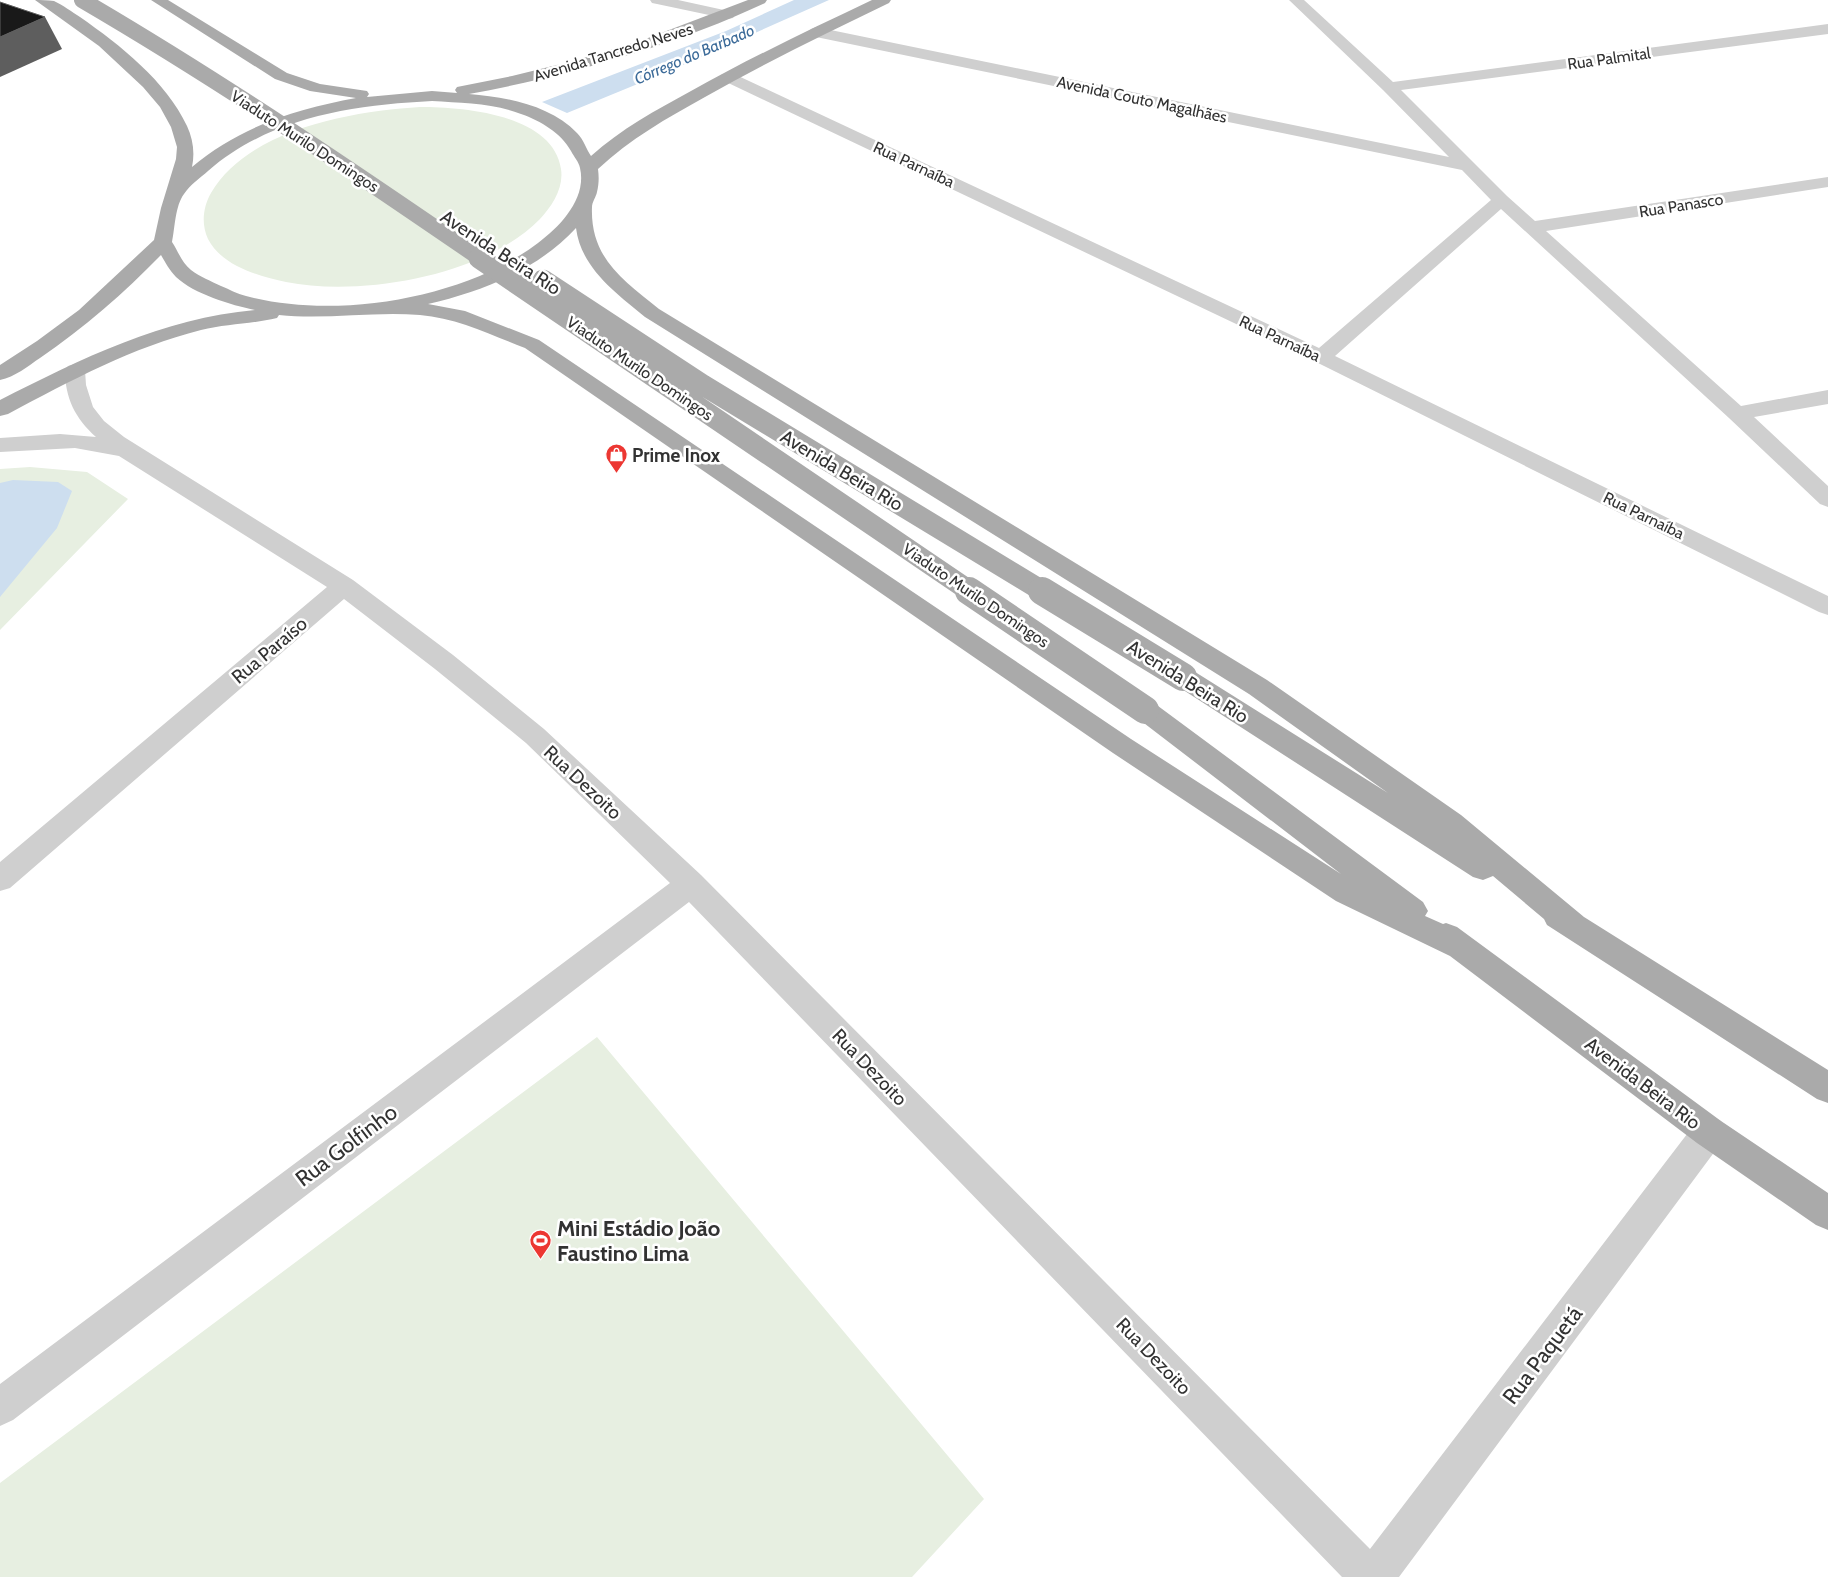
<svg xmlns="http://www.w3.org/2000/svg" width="1828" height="1577" viewBox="0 0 1828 1577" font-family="Cabin,sans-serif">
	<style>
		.green { fill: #e7efe1 }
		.water { fill: #cddeef }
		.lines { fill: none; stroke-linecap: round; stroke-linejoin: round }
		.minor { fill: #cfcfcf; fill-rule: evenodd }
		.major { fill: #aaa; fill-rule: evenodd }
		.major-bridge-far2 { stroke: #aaa; stroke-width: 16 }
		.major-bridge-far1 { stroke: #aaa; stroke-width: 21 }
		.major-bridge { stroke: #aaa; stroke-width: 28 }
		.shaded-wall { fill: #5e5e5e }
		.building { fill: #191919; stroke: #5e5e5e }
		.labels { text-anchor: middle; stroke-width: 5; stroke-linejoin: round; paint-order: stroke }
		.far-street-label { font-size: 16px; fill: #323232; stroke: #fff }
		.far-water-label { font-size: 16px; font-style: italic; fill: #3c6b99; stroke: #fff }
		.street-label { font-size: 19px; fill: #323232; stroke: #fff }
		.poi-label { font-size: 19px; font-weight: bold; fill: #323232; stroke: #fff; text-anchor: start }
		.near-street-label { font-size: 22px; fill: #323232; stroke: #fff }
		.near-poi-label { font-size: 22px; font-weight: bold; fill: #323232; stroke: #fff; text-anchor: start }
	</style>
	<rect width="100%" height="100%" fill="#fff"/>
	<!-- green -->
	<path class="green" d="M420 107C463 107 553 114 561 169 564 188 552 206 540 219 485 276 361 297 286 282 258 276 222 266 208 239 201 224 203 207 211 193 248 129 353 111 420 107Z
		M30 467 87 472 128 499 0 630V469Z
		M597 1037 984 1499 912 1577H0V1483Z"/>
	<!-- water -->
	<path class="water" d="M794 0H829L674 69 567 113 542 102 726 31Z
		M13 480 58 482 72 491 57 528 0 597V483Z"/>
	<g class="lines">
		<!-- minor -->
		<path class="minor" d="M650 0H678L733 12 735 15 733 18 728 19 657 4 652 3Z
			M1289 0H1304L1393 82 1828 24V34L1401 90 1507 196 1535 221 1828 177V187L1546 231 1741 406 1828 390V404L1754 417 1828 486V507L1820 504 1729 418 1501 209 1335 356 1828 596V615L1819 612 1314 361 722 80 720 77 722 74H734L1319 348 1491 200 1462 170 816 37 811 35 808 32 811 29 816 27 1449 157 1383 90Z
			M75 364 82 366 85 370 86 385 93 407 104 421 124 437 353 580 453 655 544 729 701 875 1370 1549 1697 1121 1709 1116 1721 1121 1726 1132 1721 1143 1399 1577H1342L689 902 13 1420 0 1426V1384L670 883 526 743 435 669 344 599 10 888 0 891V862L327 587 119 456 75 448 0 452V438L60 434 96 437C75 418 65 398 65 370L68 366Z"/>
		<!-- major -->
		<path class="major" d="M35 0C41 0 48 0 54 1 63 5 72 12 80 17 120 45 166 81 187 126 193 139 195 153 192 167 239 127 296 109 356 98L310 91 275 79 151 0H168L287 73 320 84 367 91 369 94 367 97 432 91 457 93 455 90 457 87 512 76 577 60 648 38 748 0H767L765 3C673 46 568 76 469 94 506 97 550 105 577 133 584 140 586 149 591 156 621 129 656 110 691 91 750 58 811 29 872 0H891L889 3C827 33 765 63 705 97 667 118 630 139 598 169 599 177 599 184 597 192 596 197 592 202 592 207 590 258 623 280 659 309L1267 680 1461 815 1584 917 1828 1070V1103L1817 1099 1547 925 1544 919 1493 876 1483 880 1473 877 1174 684 1170 677 1174 670 1183 667 1192 670 1388 793 1249 694 645 317C616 293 581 268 576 228 537 270 483 291 428 304L465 311 539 340 1131 739 1341 874 1136 717 1132 710 1136 703 1145 700 1154 703 1423 902 1428 911 1425 916 1443 924 1446 923 1457 927 1721 1121 1828 1193V1230L1816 1225 1697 1143 1450 956 1336 901 1113 753 525 348C491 335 457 318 420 315 373 311 326 320 279 315L277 318C252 324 226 324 201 330 133 347 70 381 8 414L0 416V400C81 359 163 318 255 310 231 305 194 294 176 277 170 271 165 262 161 255 124 293 84 328 40 358 28 366 15 377 0 380V365L37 341 79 310 154 240 161 208 176 159 177 147 171 127 160 107 143 87 99 46ZM432 101C462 103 493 103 521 114 541 121 561 133 571 151 574 157 579 162 580 168 587 198 561 226 538 243 464 299 335 320 246 296 237 294 229 289 221 286 211 281 200 277 191 270 182 263 178 251 172 242 175 228 175 206 184 194 190 185 200 178 208 171 270 117 353 105 432 101Z"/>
		<!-- major-bridge-far2 -->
		<path class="major-bridge-far2" d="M82 0C219 80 350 169 481 259"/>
		<!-- major-bridge-far1 -->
		<path class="major-bridge-far1" d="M479 258 971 592
			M543 280 703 385 1044 592"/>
		<!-- major-bridge -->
		<path class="major-bridge" d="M969 591 1145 710
			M1042 591 1183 677"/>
	</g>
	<!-- shaded-wall -->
	<path class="shaded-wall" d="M45 17 62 49 0 77V37Z"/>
	<!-- building -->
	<path class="building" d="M0 2 45 17 0 37Z"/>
	<!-- icons -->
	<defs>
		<symbol id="shop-pin" viewBox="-11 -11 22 30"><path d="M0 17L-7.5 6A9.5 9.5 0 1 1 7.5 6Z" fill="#ec3732" stroke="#fff"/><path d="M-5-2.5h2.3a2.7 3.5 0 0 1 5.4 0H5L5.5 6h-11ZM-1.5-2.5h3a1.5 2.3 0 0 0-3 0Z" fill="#fff"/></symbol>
		<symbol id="stadium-pin" viewBox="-11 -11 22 30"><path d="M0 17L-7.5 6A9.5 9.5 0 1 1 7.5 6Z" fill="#ec3732" stroke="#fff"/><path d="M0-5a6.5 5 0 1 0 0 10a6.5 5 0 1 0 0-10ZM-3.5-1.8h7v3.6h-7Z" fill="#fff"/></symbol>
	</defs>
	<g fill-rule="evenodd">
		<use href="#shop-pin" x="604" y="442" width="25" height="34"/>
		<use href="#stadium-pin" x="528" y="1228" width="25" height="34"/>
	</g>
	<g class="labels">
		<!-- far-street labels -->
		<g class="far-street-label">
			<text transform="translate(613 52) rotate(-17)" y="6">Avenida Tancredo Neves</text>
			<text transform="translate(1609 58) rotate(-8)" y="6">Rua Palmital</text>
			<text transform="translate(1142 99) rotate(12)" y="6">Avenida Couto Magalhães</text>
			<text transform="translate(305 141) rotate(33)" y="6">Viaduto Murilo Domingos</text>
			<text transform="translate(914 164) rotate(25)" y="6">Rua Parnaíba</text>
			<text transform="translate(1681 205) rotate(-9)" y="6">Rua Panasco</text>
			<text transform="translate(1280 338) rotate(25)" y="6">Rua Parnaíba</text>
			<text transform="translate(640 368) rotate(34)" y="6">Viaduto Murilo Domingos</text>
			<text transform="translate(1644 515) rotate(26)" y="6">Rua Parnaíba</text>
			<text transform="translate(976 595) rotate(34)" y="6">Viaduto Murilo Domingos</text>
		</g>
		<!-- far-water labels -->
		<g class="far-water-label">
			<text transform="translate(694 54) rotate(-23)" y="6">Córrego do Barbado</text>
		</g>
		<!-- street labels -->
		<g class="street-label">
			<text transform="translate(501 252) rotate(33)" y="7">Avenida Beira Rio</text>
			<text transform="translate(842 470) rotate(31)" y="7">Avenida Beira Rio</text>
			<text transform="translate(269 650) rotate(-40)" y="7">Rua Paraíso</text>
			<text transform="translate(1188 681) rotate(32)" y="7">Avenida Beira Rio</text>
			<text transform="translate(583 782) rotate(43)" y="7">Rua Dezoito</text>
			<text transform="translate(870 1067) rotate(46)" y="7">Rua Dezoito</text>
			<text transform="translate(1643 1083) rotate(37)" y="7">Avenida Beira Rio</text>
			<text transform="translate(1154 1356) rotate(46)" y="7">Rua Dezoito</text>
		</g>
		<!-- poi labels -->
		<g class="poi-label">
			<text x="632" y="462">Prime Inox</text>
		</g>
		<!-- near-street labels -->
		<g class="near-street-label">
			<text transform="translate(346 1145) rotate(-37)" y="8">Rua Golfinho</text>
			<text transform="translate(1542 1355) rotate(-53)" y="8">Rua Paquetá</text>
		</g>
		<!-- near-poi labels -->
		<g class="near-poi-label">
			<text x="557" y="1236">Mini Estádio João<tspan x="557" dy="25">Faustino Lima</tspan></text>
		</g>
	</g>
</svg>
